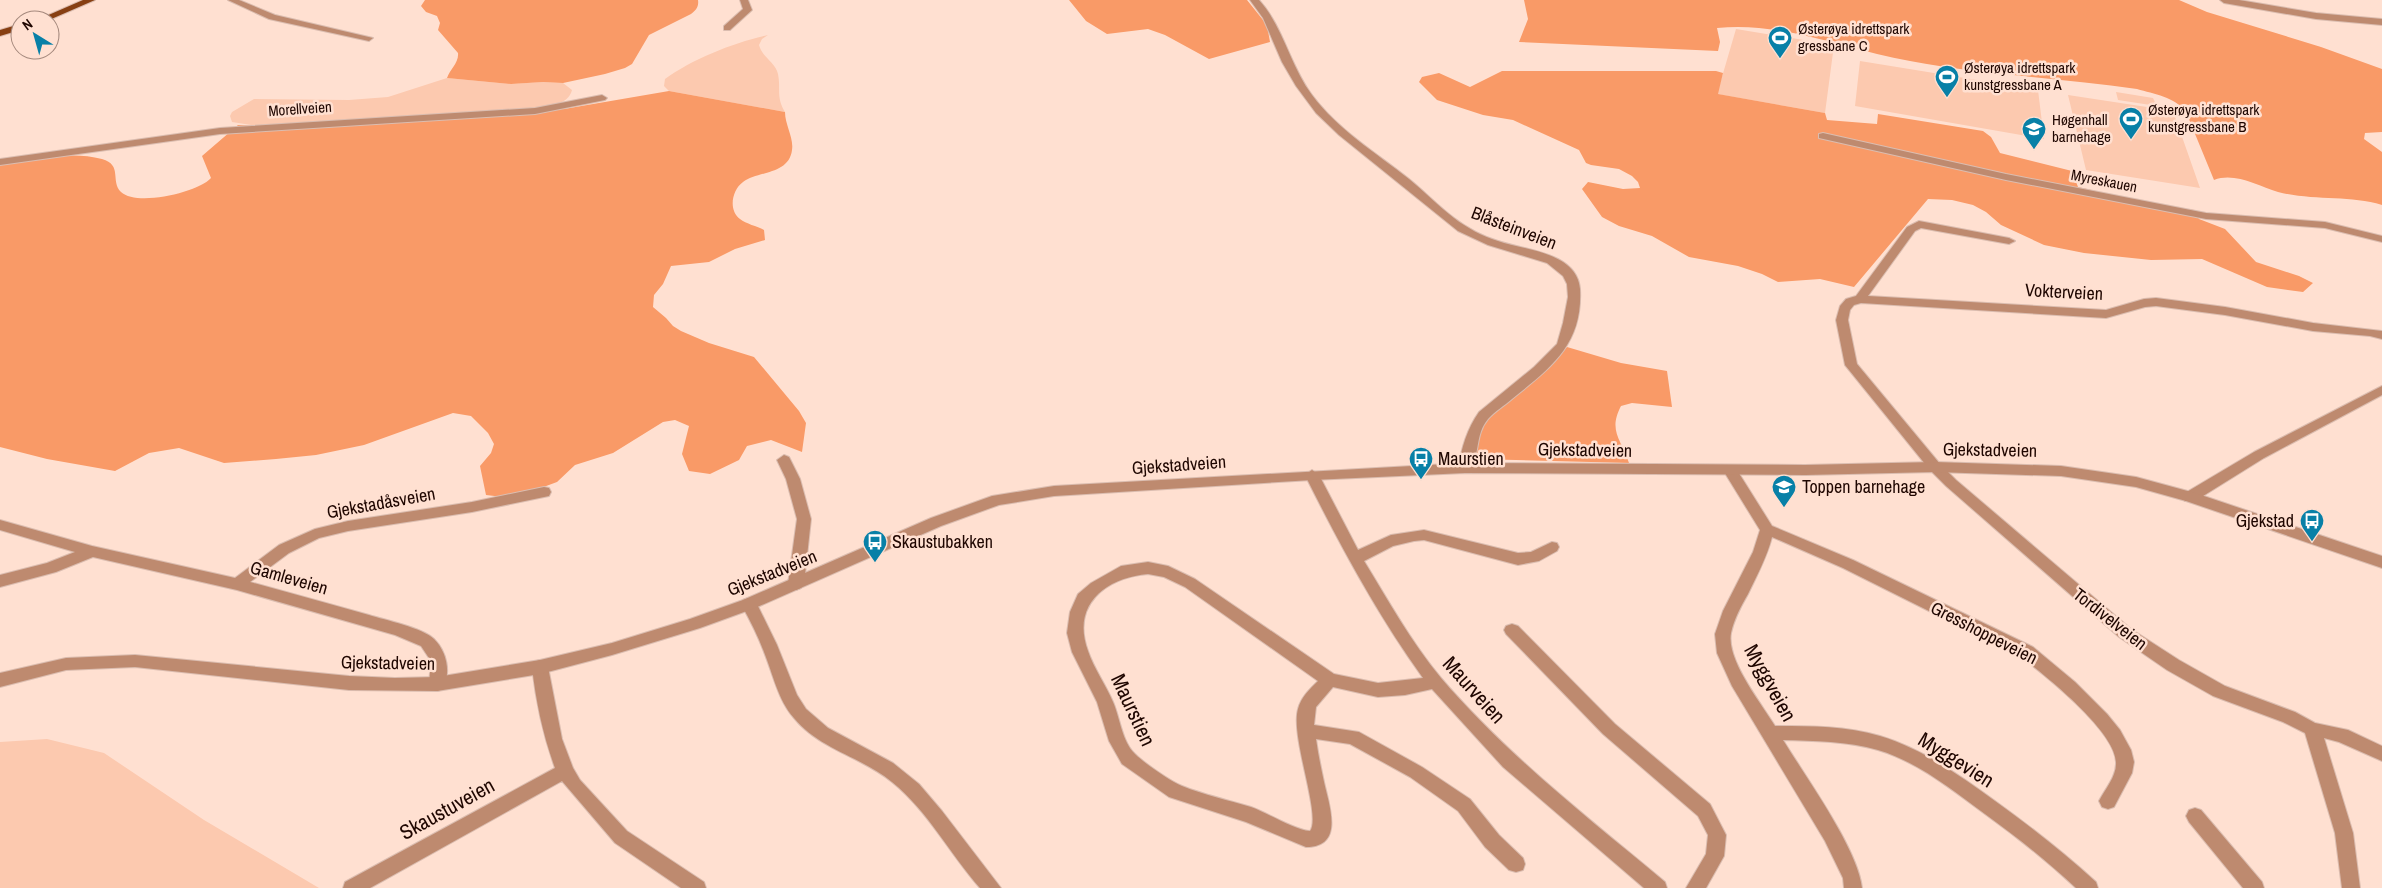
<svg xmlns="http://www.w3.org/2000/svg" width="2382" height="888" viewBox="0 0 2382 888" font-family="'Archivo Narrow',sans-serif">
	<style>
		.green { fill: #fcc9af }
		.forest { fill: #f99a67 }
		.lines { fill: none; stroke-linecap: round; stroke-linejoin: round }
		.minor-casing { stroke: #dbbdb0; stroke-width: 2 }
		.tertiary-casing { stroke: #dbbdb0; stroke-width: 2 }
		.primary-casing { stroke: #dbbdb0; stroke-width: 2 }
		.minor { fill: #be8a6f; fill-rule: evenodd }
		.tertiary { fill: #be8a6f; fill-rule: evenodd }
		.primary { fill: #873f12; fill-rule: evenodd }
		.labels { text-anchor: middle; stroke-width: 5; stroke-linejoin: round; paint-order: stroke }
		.far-poi-label { font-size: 15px; fill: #1f0600; stroke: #ffe0d1; text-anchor: start }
		.far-street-label { font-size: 15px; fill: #1f0600; stroke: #ffe0d1 }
		.street-label { font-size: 18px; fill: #1f0600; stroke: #ffe0d1 }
		.poi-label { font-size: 18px; fill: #1f0600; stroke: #ffe0d1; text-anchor: start }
		.near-street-label { font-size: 21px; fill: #1f0600; stroke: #ffe0d1 }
	</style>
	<rect width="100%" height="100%" fill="#ffe0d1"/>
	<!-- green -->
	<path class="green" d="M1736 29 1834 45 1825 113 1717 94Z
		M768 35 762 39 759 45C762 57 776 63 778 74 781 90 776 97 785 112L669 91 664 86 665 79C692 59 735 42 768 35Z
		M1860 61 2038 90 2044 139 1855 106Z
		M447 78 511 84 543 82 563 83 572 90C568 105 551 105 538 108L258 126 232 122 230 116 232 112 254 99 349 100 388 97Z
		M2116 92 2153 98 2157 106 2118 100Z
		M2068 95 2173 111 2200 188 2086 170Z
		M47 739 104 753 204 820 319 888H0V742Z"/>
	<!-- forest -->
	<path class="forest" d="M425 0H698C699 7 696 10 691 14L649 35 632 64 625 68 605 74 563 83 543 82 511 84 447 78C450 69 459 63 458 53L438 30 440 23 437 16 426 12 421 6Z
		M1069 0H1247L1267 25 1270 42 1209 59 1165 35 1148 29 1107 34 1086 21Z
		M1524 0H2179L2207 12 2321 47 2382 69V132L2365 133 2364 139 2382 152V205C2349 195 2313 201 2278 192 2258 186 2235 172 2214 180L2186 112C2175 97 2154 94 2137 89 2062 78 1985 75 1910 61 1846 50 1783 21 1717 28L1720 42 1718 51 1519 42 1528 19Z
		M1502 71H1716L1723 73 1718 94 1825 113 1827 120 1877 124 1878 114 1983 131 1991 137 2000 153 2072 171 2078 187 2162 206 2194 210 2199 219 2225 229 2256 262 2299 276 2313 283 2303 292 2267 287 2202 259 2151 260 2084 253 2044 245 2001 225 1986 212 1973 205 1952 200 1928 199 1854 287 1820 279 1778 282 1762 274 1738 266 1689 257 1652 236 1619 226 1602 217 1582 189 1588 182 1623 189 1640 188 1638 182 1632 176 1619 169 1591 165 1586 163 1579 150 1513 120 1483 115 1437 100 1419 82 1422 77 1439 73 1470 87Z
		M669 91 785 112C785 125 794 138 792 150 789 175 757 171 743 182 732 190 728 210 740 219 746 224 757 226 764 230L765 240 735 249 709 262 671 266 663 284 654 295 653 307 666 318 673 326 681 331 709 343 754 357 799 411 806 423 802 452 771 440 747 446 739 460 710 474 689 471 682 454 689 426 675 420 663 422 613 453 575 465 557 482 530 492 503 497 486 495 480 466 491 453 494 444 488 433 471 416 453 413 364 445 316 455 276 459 224 463 179 448 149 453 115 471 47 459 0 447V165C33 160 69 150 102 159 123 165 110 181 121 192 137 207 199 192 211 178L202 156 238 125 258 126 295 124 538 108 561 103 564 109Z
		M1567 347 1621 363 1667 371 1672 407 1632 403 1621 406C1608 431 1621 439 1629 463L1475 459V438L1485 420 1538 377Z"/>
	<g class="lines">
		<defs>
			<path id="minor" d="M228 0H239L275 15 373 38 369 41 269 19Z
				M740 0H748L752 10 730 30H724V26L743 9Z
				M1250 0H1259C1283 26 1290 66 1312 95 1338 130 1375 152 1409 179 1424 191 1438 206 1454 218 1467 228 1482 236 1498 241 1524 250 1577 252 1580 289 1583 345 1550 368 1512 399 1504 406 1495 411 1488 419 1475 434 1480 455 1470 471H1460L1458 468C1462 447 1467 429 1479 412L1534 367 1557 344 1563 323 1568 297 1567 284 1563 276 1547 263 1488 245 1458 231 1339 135 1316 113 1296 86 1282 62 1263 18Z
				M2220 0H2239L2316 13 2382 19V25L2316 19 2224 3Z
				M602 95 607 98 605 100 535 114 220 134 0 165V159L220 128 535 108Z
				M1823 133 2006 174 2206 213 2325 222 2382 236V242L2325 228 2206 219 2006 180 1819 138V134Z
				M1919 221 2009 238 2015 241 2009 244 1921 228 1915 231 1868 296 2106 310 2144 299 2156 298 2225 307 2313 323 2382 331V339L2370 336 2313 331 2225 315 2156 306 2145 307 2106 318 1861 303 1854 305 1850 310 1848 320 1857 364 1940 464 1956 480 2131 629 2179 660 2225 686 2295 712 2315 723 2348 730 2382 746V761L2339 742 2324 738 2353 833 2360 888H2342L2335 833 2305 733 2283 722 2213 696 2167 670 2119 637 1946 486 1930 470 1845 365 1836 320 1840 306 1846 299 1856 296 1907 227Z
				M2382 386V395L2264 458 2195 501H2185L2183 497 2185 493 2254 452Z
				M784 455 789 457 800 479 811 519 804 584 801 588 796 590 791 588 788 584 797 519 786 479 777 460Z
				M1730 465 1735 467 1772 526 1853 560 2033 647 2075 682 2107 714 2120 730 2131 750 2134 762 2132 773 2114 807 2108 809 2102 807 2099 801C2105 789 2117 776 2116 762 2115 731 2045 675 2021 657L1843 568 1772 537C1767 557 1757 575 1748 594 1741 606 1734 619 1731 633 1726 660 1761 703 1775 726 1810 726 1846 726 1880 736 1923 749 1959 775 1995 801 2031 827 2063 852 2096 882L2098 888H2076C2047 861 2017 837 1985 814 1951 789 1918 762 1878 750 1847 741 1815 741 1783 740 1805 776 1858 849 1862 888H1844L1843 878 1825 841 1732 686 1717 653 1715 634 1723 611 1753 552 1760 530 1723 470Z
				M1312 470 1319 475 1358 550 1391 535 1424 530 1518 553 1531 552 1552 542 1557 543 1559 547 1557 551 1539 561 1518 565 1424 540 1414 541 1393 546 1364 561C1388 600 1411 642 1441 678 1507 755 1587 817 1665 882L1667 888H1644L1503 767 1432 689 1405 695 1378 697 1333 687 1316 707 1314 725 1359 732 1422 767 1470 799 1499 835 1523 858 1525 864 1523 870 1516 872 1509 870 1485 847 1458 811 1410 777 1350 744 1316 739C1318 754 1321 768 1324 782 1329 805 1345 847 1306 847L1246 822 1169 797 1122 764 1109 741 1097 702 1072 652 1067 633 1070 612 1078 594 1091 583 1121 566 1148 562 1168 566 1195 579 1334 674 1378 683 1423 678C1377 614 1340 545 1305 475ZM1148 574 1164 577 1185 587 1318 681C1310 689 1301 697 1298 709 1290 737 1322 816 1310 831 1294 830 1268 813 1251 807 1228 800 1204 795 1182 786 1170 781 1144 763 1135 754 1122 742 1120 718 1113 702 1106 685 1094 669 1088 651 1071 605 1105 578 1148 574Z
				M544 487 549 488 551 492 549 496 472 512 348 531 319 538 289 553 250 582C290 593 330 604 369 615 385 620 423 628 434 639 447 652 451 672 443 689L437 691 431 689 429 684 431 661 421 646 395 635 237 590 93 557 56 572 0 587V575L47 563 75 552 0 530V520L92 546 235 578 279 545 315 529 348 521 472 502Z
				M749 598 755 600 777 645 797 695 806 709 828 728 893 763 919 784 942 811 1001 888H980C950 854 928 811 892 782 862 757 819 749 794 718 778 700 773 674 764 652 758 636 750 620 741 604L743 600Z
				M1512 624 1518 626 1615 724 1710 804 1726 835 1724 856 1706 888H1686L1706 854 1708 835 1698 816 1603 734 1506 634 1504 630 1506 626Z
				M540 660 546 662 548 667 562 739 573 768 580 780 627 831 704 882 706 888H681L615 843 562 781 370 888H343L345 882 555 768C543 735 536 702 532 667L534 662Z
				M2195 808 2201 810 2262 882 2264 888H2243L2189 822 2186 816 2189 810Z"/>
			<path id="tertiary" d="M1935 462 2061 466 2136 477 2195 493 2382 556V568L2186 501 2136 487 2061 476 1935 472 1805 475 1465 473 1312 480 1054 496 999 505 941 526 755 608 700 628 612 655 540 674 437 691 349 690 135 667 66 670 0 687V673L66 658 135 655 349 676 395 678 437 677 540 660 612 643 690 619 743 600 931 518 992 496 1054 486 1465 463 1805 465Z"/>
			<path id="primary" d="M83 0H95L49 20H37Z
				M20 24V30L0 36V30Z"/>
		</defs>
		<!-- minor casing -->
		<use href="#minor" class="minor-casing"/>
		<!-- tertiary casing -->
		<use href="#tertiary" class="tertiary-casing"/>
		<!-- primary casing -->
		<use href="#primary" class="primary-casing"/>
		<!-- minor -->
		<use href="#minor" class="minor"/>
		<!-- tertiary -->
		<use href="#tertiary" class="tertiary"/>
		<!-- primary -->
		<use href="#primary" class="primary"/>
	</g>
	<!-- icons -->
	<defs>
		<symbol id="stadium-pin" viewBox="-11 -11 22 30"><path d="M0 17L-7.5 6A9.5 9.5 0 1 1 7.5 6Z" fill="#0880a7" stroke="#ffe0d1"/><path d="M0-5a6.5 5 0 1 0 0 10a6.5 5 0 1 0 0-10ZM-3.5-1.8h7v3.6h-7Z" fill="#fff"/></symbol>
		<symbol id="school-pin" viewBox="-11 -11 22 30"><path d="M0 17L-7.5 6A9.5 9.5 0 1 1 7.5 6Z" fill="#0880a7" stroke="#ffe0d1"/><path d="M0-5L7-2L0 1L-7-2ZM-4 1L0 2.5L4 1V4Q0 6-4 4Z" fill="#fff"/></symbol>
		<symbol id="bus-pin" viewBox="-11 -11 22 30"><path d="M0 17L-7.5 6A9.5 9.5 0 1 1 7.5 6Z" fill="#0880a7" stroke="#ffe0d1"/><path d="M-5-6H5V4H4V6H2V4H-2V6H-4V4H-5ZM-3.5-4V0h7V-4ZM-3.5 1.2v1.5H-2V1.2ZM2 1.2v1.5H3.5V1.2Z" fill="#fff"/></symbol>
	</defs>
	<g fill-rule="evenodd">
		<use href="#stadium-pin" x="1766" y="24" width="28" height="38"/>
		<use href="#stadium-pin" x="1933" y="63" width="28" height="38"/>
		<use href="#stadium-pin" x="2117" y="105" width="28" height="38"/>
		<use href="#school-pin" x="2020" y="115" width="28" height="38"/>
		<use href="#bus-pin" x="1407" y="445" width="28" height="38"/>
		<use href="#school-pin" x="1770" y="473" width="28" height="38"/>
		<use href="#bus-pin" x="2298" y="507" width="28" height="38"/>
		<use href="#bus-pin" x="861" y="528" width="28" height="38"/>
	</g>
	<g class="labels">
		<!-- far-poi labels -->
		<g class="far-poi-label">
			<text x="1798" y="34">Østerøya idrettspark<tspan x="1798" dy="17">gressbane C</tspan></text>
			<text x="1964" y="73">Østerøya idrettspark<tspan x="1964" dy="17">kunstgressbane A</tspan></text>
			<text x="2148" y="115">Østerøya idrettspark<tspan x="2148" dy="17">kunstgressbane B</tspan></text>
			<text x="2052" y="125">Høgenhall<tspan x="2052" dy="17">barnehage</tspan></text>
		</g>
		<!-- far-street labels -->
		<g class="far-street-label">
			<text transform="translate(300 109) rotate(-4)" y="5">Morellveien</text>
			<text transform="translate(2104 181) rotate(11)" y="5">Myreskauen</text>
		</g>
		<!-- street labels -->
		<g class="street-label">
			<text transform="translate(1514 228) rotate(21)" y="6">Blåsteinveien</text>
			<text transform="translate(2064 292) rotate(3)" y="6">Vokterveien</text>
			<text transform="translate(1585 450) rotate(1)" y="6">Gjekstadveien</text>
			<text transform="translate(1990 450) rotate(1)" y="6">Gjekstadveien</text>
			<text transform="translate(1179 465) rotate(-4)" y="6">Gjekstadveien</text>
			<text transform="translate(381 503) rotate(-10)" y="6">Gjekstadåsveien</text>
			<text transform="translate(772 573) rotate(-22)" y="6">Gjekstadveien</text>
			<text transform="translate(289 578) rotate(16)" y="6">Gamleveien</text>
			<text transform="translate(2110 619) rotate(38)" y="6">Tordivelveien</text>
			<text transform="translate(1984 633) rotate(27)" y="6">Gresshoppeveien</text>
			<text transform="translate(388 663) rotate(1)" y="6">Gjekstadveien</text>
		</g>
		<!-- poi labels -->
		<g class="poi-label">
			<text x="1438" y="465">Maurstien</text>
			<text x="1802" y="493">Toppen barnehage</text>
			<text x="2294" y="527" text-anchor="end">Gjekstad</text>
			<text x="892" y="548">Skaustubakken</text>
		</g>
		<!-- near-street labels -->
		<g class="near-street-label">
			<text transform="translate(1770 683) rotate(61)" y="7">Myggveien</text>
			<text transform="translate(1474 690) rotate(48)" y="7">Maurveien</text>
			<text transform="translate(1133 710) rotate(65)" y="7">Maurstien</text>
			<text transform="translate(1956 760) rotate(32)" y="7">Myggevien</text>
			<text transform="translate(447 809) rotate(-29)" y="7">Skaustuveien</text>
		</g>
	</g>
	<!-- north arrow -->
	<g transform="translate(35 35) rotate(323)"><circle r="24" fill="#ffe0d1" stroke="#a5897d"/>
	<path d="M0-4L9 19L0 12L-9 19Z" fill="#0880a7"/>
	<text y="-8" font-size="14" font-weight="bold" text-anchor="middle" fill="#1f0600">N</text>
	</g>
</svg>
